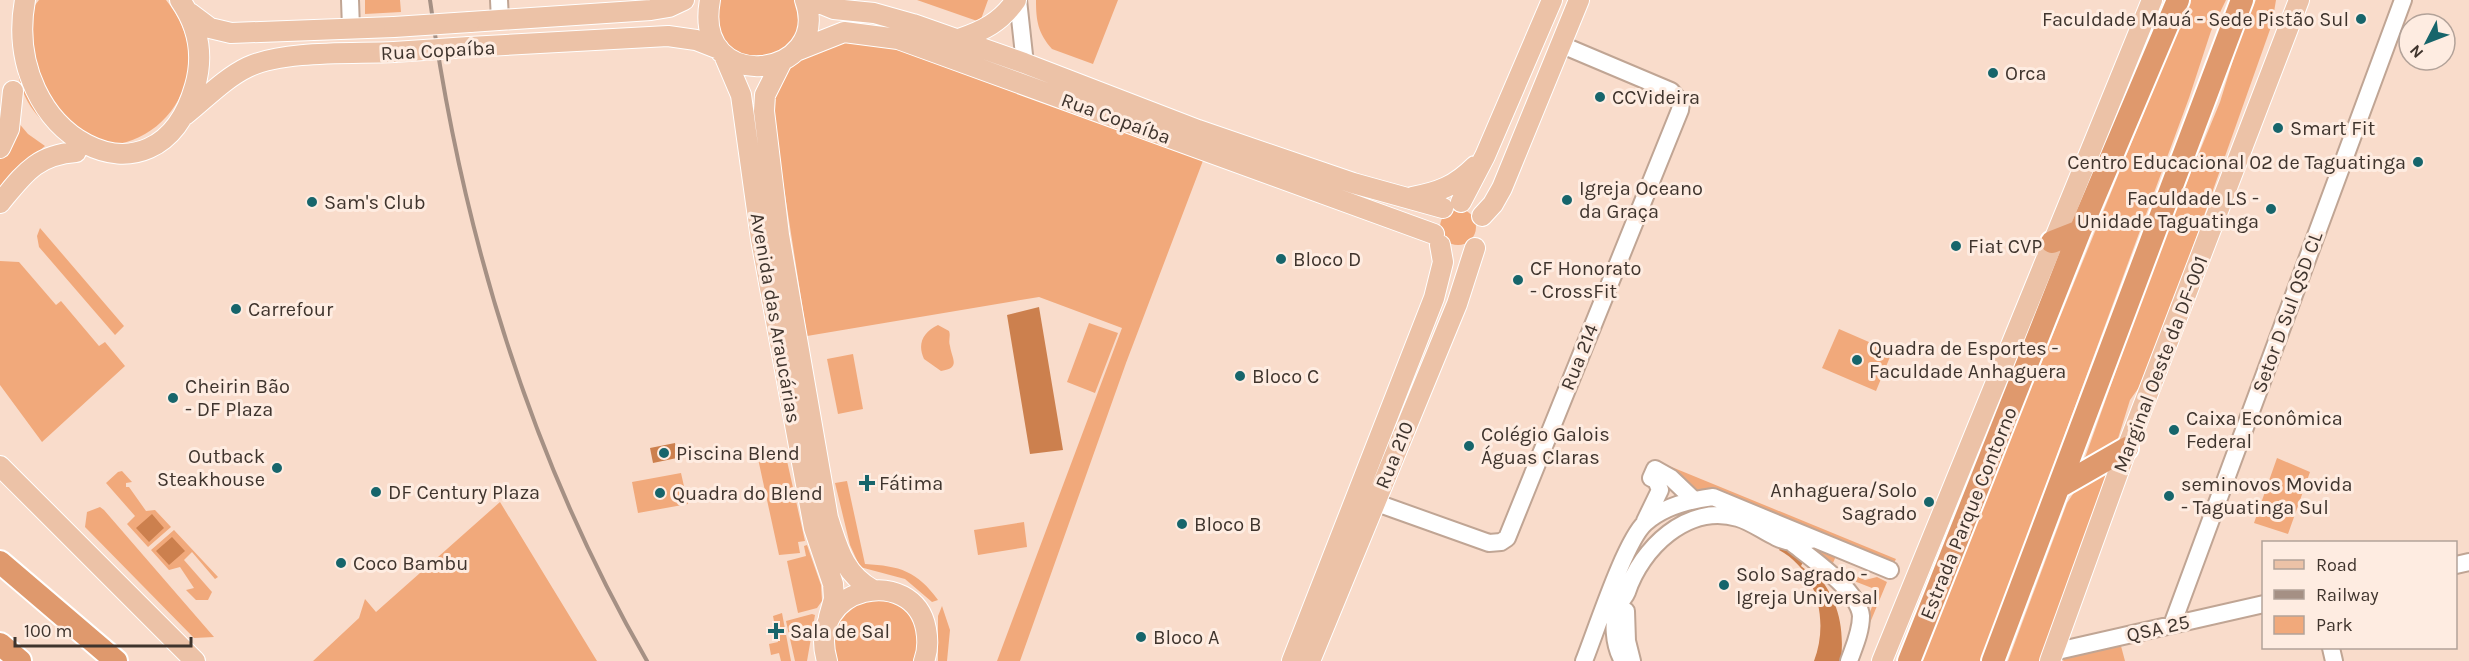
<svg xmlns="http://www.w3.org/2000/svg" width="2469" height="661" viewBox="0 0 2469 661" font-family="Karla,sans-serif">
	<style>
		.green { fill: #f1a97b }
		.water { fill: #cc804e }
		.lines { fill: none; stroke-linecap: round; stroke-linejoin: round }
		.minor-casing { stroke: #c0a594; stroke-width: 20 }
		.major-casing { stroke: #fff; stroke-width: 22 }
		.highway-casing { stroke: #fff; stroke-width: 26 }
		.minor { stroke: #fff; stroke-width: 16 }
		.major { stroke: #ecc2a7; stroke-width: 20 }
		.highway { stroke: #df996d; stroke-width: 22 }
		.rail { stroke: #a59084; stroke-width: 4 }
		.major-bridge-casing { stroke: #fff; stroke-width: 22; stroke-linecap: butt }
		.major-bridge { stroke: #ecc2a7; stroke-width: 20 }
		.poi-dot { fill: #17656b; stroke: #feece1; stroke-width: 2 }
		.labels { text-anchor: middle; stroke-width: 6; stroke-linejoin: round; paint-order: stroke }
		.poi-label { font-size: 20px; fill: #3f342d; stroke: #feece1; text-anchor: start }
		.street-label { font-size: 20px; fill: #3f342d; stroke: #feece1 }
	</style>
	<rect width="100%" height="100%" fill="#f9dccb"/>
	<!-- green -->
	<path class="green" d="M39 0H166C185 24 194 50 186 80 177 117 142 146 103 145 95 145 85 140 77 138 69 135 58 133 52 128 9 98 7 38 39 0Z
		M365 0H400L401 12 365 14Z
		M715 0H801L796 44 761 63 724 48 712 9Z
		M917 0H988L980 22Z
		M1036 0H1118L1093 64 1052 49C1038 33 1036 21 1036 0Z
		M2190 0H2226L2211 31 2189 98 1981 661H1919Z
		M2256 0H2276L2272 24 2147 376 2130 400 2115 448 2081 469 2161 245 2220 102 2242 31Z
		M862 40 902 46 1204 158 1126 363 1020 661H997L1122 328 1039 297 807 336 771 105C786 57 815 45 862 40Z
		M17 121 28 134 45 146 21 166 0 190V158Z
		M1440 227a18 18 0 1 1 36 0a18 18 0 1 1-36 0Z
		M40 228 124 326 115 335 39 247 37 236Z
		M0 261 19 262 56 305 61 301 99 346 105 342 125 366 42 442 0 385Z
		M1089 323 1118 333 1095 393 1067 382Z
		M938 325 949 331C951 336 948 340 950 346 952 359 961 368 941 371L924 359C917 344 923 332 938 325Z
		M1839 329 1892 352 1876 391 1822 368Z
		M853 354 863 409 838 414 827 359Z
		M785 452 805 541 798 542 800 553 779 555 757 454Z
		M2277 458 2310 472 2288 534 2254 523Z
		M1657 461 1896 559 1893 565 1705 491H1693L1655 467Z
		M2113 466 2042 661H2008L2067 503 2077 488Z
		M122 471 132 482 126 483V487H129L146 511 155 510 171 527 148 547 127 524 135 516 106 483 118 472Z
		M681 473 688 504 638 513 632 482Z
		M847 481 865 564C900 566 917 571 938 600L932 602 905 579 860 567 850 545 835 483Z
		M500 502 597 661H313L359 618 365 599 376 612Z
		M100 507 104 510 214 637 194 638 85 527 87 512Z
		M1024 522 1027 547 978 555 974 530Z
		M174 530 218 577 215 579 192 552 184 560 212 592 208 600H196L186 590 194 588 180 567 169 570 151 550Z
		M807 545 821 585 822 601 817 608 798 613 787 561 806 556 804 546Z
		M1813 545 1836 556 1833 563 1836 567 1865 580 1877 577 1887 582 1867 630 1864 628 1876 596 1872 588 1836 574 1813 556Z
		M864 599C872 599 880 599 888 600 915 605 923 639 913 661H837C826 629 838 615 864 599Z
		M942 606 950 630 947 661H938V616Z
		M782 613 791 661H781L779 653 771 655 769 644 778 642 773 616Z
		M812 614 815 615 807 661H795L786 621Z
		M2121 646 2125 661H2063L2066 655Z"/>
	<!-- water -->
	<path class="water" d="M1039 307 1063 450 1030 454 1007 315Z
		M675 443 677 458 653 463 650 448Z
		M152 514 164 528 149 542 136 528Z
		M172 537 185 551 169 565 156 551Z
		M1782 546 1804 560 1801 566 1817 579 1808 564C1836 593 1845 621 1841 661H1814C1829 622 1818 571 1779 550Z"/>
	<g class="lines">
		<defs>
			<path id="minor" d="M350 0 351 28
				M499 0 500 20
				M1018 0 1026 73
				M1374 502 1489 543 1501 542 1507 538 1680 110 1681 103 1671 91 1562 45
				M1645 521 1660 490 1656 480 1651 478 1655 469 1671 478 1693 499
				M1792 543C1811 558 1859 591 1861 616 1861 632 1854 647 1849 661
				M2456 565 2469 562
				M1626 611 1627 641 1632 661
				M2172 625 2403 0
				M2331 648 2334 661
				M2053 652 2264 604
				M1584 661C1596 631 1625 541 1645 523 1664 506 1689 500 1713 497L1890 570
				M1623 661C1614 646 1611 619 1620 603 1622 599 1625 597 1627 592 1641 549 1687 503 1738 518 1756 523 1773 540 1792 542 1798 543 1808 540 1815 539"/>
			<path id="major" d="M25 0C0 136 157 220 195 86 204 55 198 26 180 0
				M710 0C692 97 833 79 805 0
				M812 0 834 9 874 13 913 24 1024 63 1198 130 1353 183 1443 208
				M190 13 210 28 231 33 394 27
				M470 22 651 10 669 7 684 0
				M959 39C983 31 1001 22 1016 0
				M469 47 668 36 696 40 719 49
				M796 51 844 32 898 39 1434 234
				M724 55 741 95 761 239 814 528 833 584 834 599 829 617
				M781 63 765 95 764 111 779 235 828 518C838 548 843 573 873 590
				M185 115C205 99 225 78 248 67 285 50 353 54 394 52
				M0 148 9 129 13 91
				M1412 197C1439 192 1455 186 1475 166
				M1461 202 1485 156 1552 0
				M0 203C24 174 36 155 76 152
				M1482 216 1493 204 1502 188 1579 0
				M0 466 195 661
				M827 661C805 585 914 564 926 629 928 640 928 651 924 661
				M1292 661 1434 298 1443 262 1440 245
				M1310 661 1457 304 1475 248
				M1882 661 2152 0
				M2050 661 2127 448 2299 0"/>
			<path id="highway" d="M2052 242 2080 231
				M2059 487 2127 448
				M0 562 116 661
				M0 644 20 661
				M1909 661 2080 231 2178 0
				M1993 661 2242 0"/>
		</defs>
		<!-- minor casing -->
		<use href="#minor" class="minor-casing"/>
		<!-- major casing -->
		<use href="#major" class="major-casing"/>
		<!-- highway casing -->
		<use href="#highway" class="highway-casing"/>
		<!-- minor -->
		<use href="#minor" class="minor"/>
		<!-- major -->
		<use href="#major" class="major"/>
		<!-- highway -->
		<use href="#highway" class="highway"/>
		<!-- rail -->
		<path class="rail" d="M430 0C462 232 530 458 647 661"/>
		<defs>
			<path id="major-bridge" d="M394 27 470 22
				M394 52 469 47"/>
		</defs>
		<!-- major-bridge casing -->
		<use href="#major-bridge" class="major-bridge-casing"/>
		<!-- major-bridge -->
		<use href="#major-bridge" class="major-bridge"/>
	</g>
	<!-- markers -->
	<g class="poi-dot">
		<circle cx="2361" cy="19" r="6"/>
		<circle cx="1993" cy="73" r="6"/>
		<circle cx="1600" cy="97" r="6"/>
		<circle cx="2278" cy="128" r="6"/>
		<circle cx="2418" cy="162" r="6"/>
		<circle cx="1567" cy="200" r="6"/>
		<circle cx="312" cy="202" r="6"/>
		<circle cx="2271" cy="209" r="6"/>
		<circle cx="1956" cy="246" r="6"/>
		<circle cx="1281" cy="259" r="6"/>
		<circle cx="1518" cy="280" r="6"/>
		<circle cx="236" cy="309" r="6"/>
		<circle cx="1857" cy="360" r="6"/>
		<circle cx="1240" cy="376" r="6"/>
		<circle cx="173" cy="398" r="6"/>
		<circle cx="2174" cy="430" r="6"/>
		<circle cx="1469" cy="446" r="6"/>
		<circle cx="664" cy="453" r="6"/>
		<circle cx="277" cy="468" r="6"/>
		<path d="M864 474h6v6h6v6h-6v6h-6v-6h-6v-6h6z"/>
		<circle cx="376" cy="492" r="6"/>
		<circle cx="660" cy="493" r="6"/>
		<circle cx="2169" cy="496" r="6"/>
		<circle cx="1929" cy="502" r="6"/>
		<circle cx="1182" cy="524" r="6"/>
		<circle cx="341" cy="563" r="6"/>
		<circle cx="1724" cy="585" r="6"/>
		<path d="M773 622h6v6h6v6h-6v6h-6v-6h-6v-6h6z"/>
		<circle cx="1141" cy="637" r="6"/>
	</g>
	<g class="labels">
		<!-- poi labels -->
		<g class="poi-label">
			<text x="2349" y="26" text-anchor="end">Faculdade Mauá - Sede Pistão Sul</text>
			<text x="2005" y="80">Orca</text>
			<text x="1612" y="104">CCVideira</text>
			<text x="2290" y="135">Smart Fit</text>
			<text x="2406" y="169" text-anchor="end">Centro Educacional 02 de Taguatinga</text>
			<text x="1579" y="195">Igreja Oceano<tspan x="1579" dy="23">da Graça</tspan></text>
			<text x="2259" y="205" text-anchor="end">Faculdade LS -<tspan x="2259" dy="23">Unidade Taguatinga</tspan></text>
			<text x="324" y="209">Sam's Club</text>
			<text x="1968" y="253">Fiat CVP</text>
			<text x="1293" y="266">Bloco D</text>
			<text x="1530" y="275">CF Honorato<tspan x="1530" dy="23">- CrossFit</tspan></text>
			<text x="248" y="316">Carrefour</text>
			<text x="1869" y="355">Quadra de Esportes -<tspan x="1869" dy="23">Faculdade Anhaguera</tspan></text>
			<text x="1252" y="383">Bloco C</text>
			<text x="185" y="393">Cheirin Bão<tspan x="185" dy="23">- DF Plaza</tspan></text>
			<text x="2186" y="425">Caixa Econômica<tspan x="2186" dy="23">Federal</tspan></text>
			<text x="1481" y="441">Colégio Galois<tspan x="1481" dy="23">Águas Claras</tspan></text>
			<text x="676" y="460">Piscina Blend</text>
			<text x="265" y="463" text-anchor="end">Outback<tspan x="265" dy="23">Steakhouse</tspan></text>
			<text x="879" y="490">Fátima</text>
			<text x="2181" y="491">seminovos Movida<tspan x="2181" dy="23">- Taguatinga Sul</tspan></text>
			<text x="1917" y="497" text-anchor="end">Anhaguera/Solo<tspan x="1917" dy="23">Sagrado</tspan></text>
			<text x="388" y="499">DF Century Plaza</text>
			<text x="672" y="500">Quadra do Blend</text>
			<text x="1194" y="531">Bloco B</text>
			<text x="353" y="570">Coco Bambu</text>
			<text x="1736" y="581">Solo Sagrado -<tspan x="1736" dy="23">Igreja Universal</tspan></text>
			<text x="790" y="638">Sala de Sal</text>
			<text x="1153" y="644">Bloco A</text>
		</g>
		<!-- street labels -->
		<g class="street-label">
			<text transform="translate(438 50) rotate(-3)" y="7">Rua Copaíba</text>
			<text transform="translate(1116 118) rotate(20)" y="7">Rua Copaíba</text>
			<text transform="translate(2287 312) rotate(-70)" y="7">Setor D Sul QSD CL</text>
			<text transform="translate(776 318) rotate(80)" y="7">Avenida das Araucárias</text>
			<text transform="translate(1579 357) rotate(-68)" y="7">Rua 214</text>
			<text transform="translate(2160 364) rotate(-69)" y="7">Marginal Oeste da DF-001</text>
			<text transform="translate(1394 455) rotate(-68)" y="7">Rua 210</text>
			<text transform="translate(1968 513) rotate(-68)" y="7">Estrada Parque Contorno</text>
			<text transform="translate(2158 628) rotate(-13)" y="7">QSA 25</text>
		</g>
	</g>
	<!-- legend -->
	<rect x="2262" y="541" width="195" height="108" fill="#feece1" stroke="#b2a299" stroke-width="1.5"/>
	<rect x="2274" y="560" width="30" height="9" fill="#ecc2a7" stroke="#b2a299" stroke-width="1.5"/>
	<text x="2316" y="571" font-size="18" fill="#3f342d">Road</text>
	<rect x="2274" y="590" width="30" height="9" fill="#a59084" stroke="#b2a299" stroke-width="1.5"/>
	<text x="2316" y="601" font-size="18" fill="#3f342d">Railway</text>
	<rect x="2274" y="616" width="30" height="18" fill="#f1a97b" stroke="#b2a299" stroke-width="1.5"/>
	<text x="2316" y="631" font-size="18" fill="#3f342d">Park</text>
	<!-- north arrow -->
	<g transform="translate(2427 42) rotate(228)"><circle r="28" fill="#feece1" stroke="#b2a299" stroke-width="1.5"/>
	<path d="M0-4.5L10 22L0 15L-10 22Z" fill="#17656b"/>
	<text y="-9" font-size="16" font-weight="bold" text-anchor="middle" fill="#3f342d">N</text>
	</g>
	<!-- scale -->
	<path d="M15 637v9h176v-9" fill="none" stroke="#3f342d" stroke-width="3"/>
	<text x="24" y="637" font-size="18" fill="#3f342d" stroke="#feece1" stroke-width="4.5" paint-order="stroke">100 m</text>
</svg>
